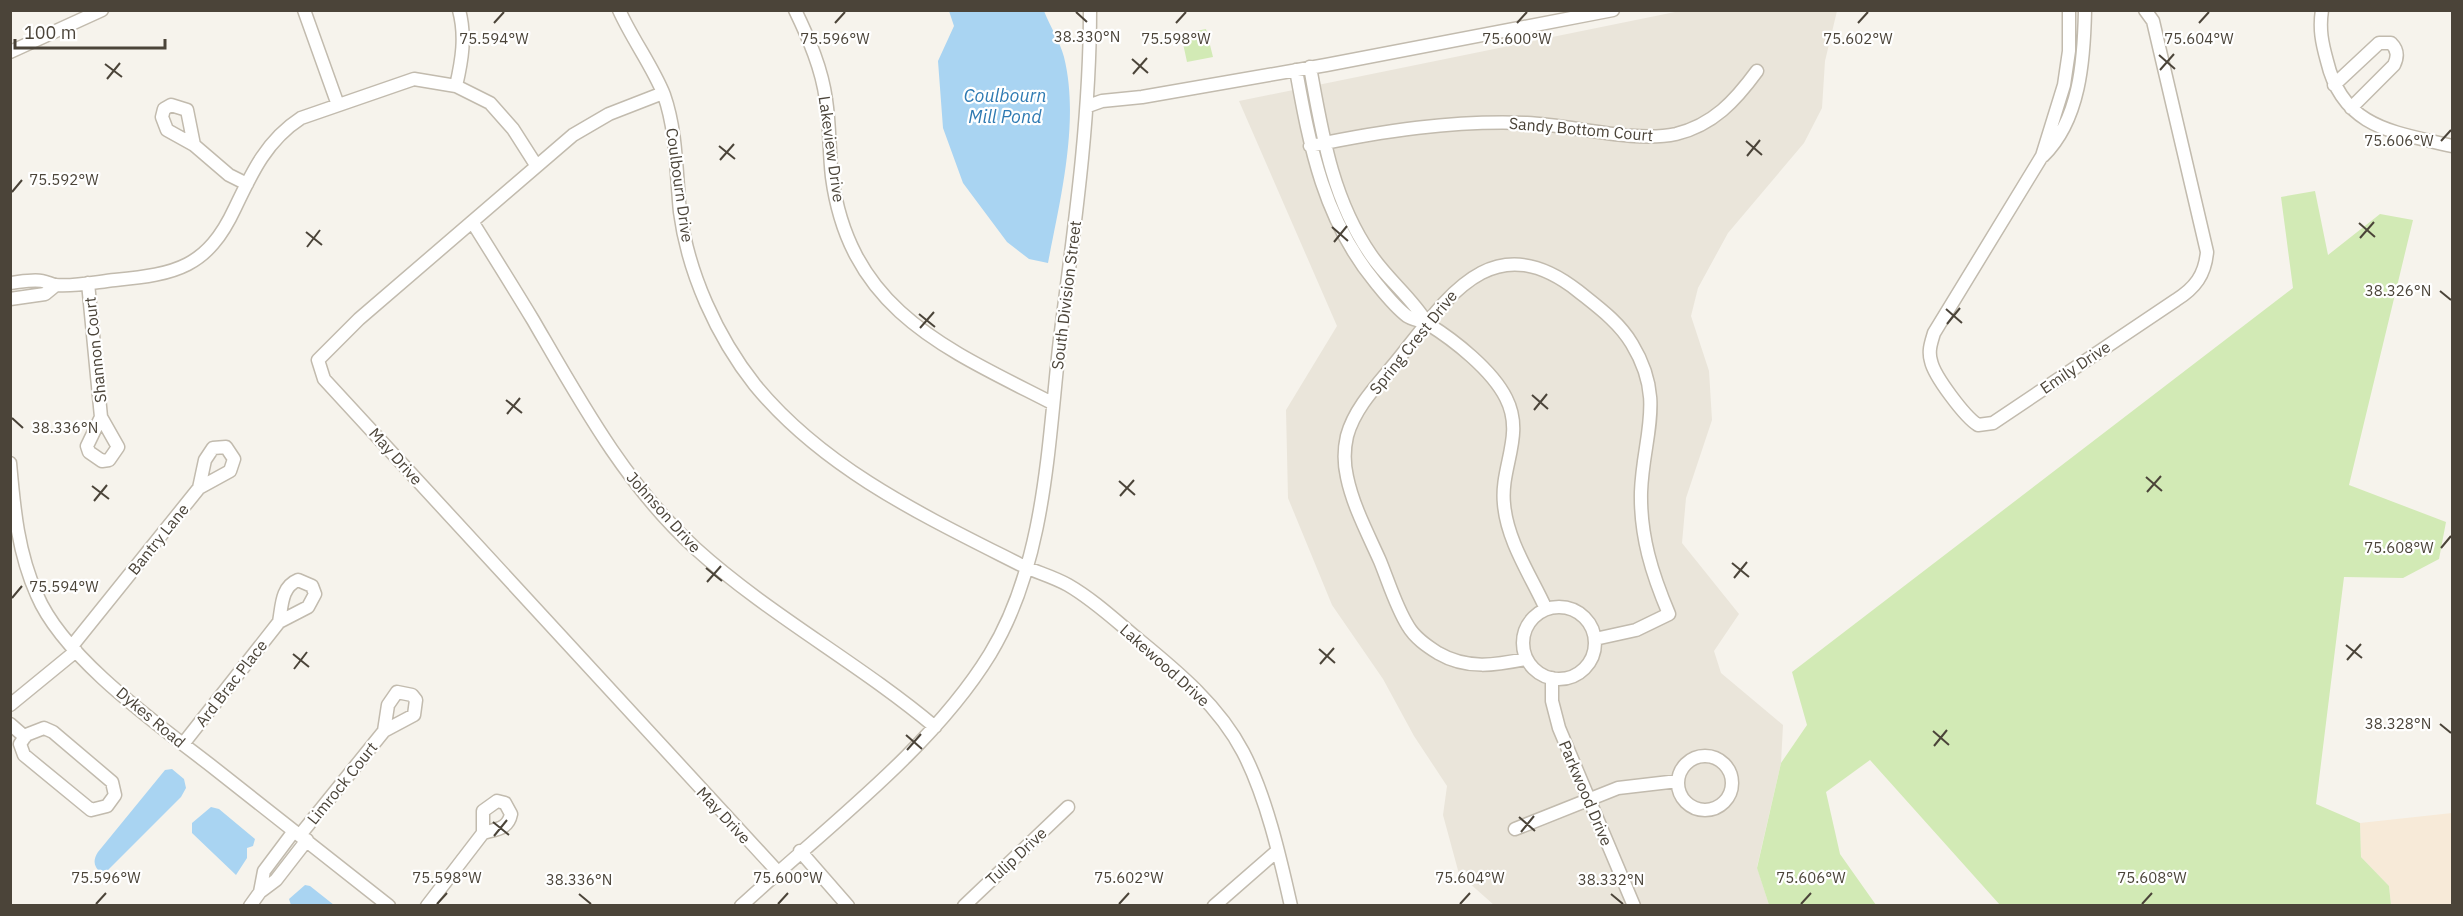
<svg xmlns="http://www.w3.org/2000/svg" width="2463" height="916" viewBox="0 0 2463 916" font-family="'IBM Plex Sans',sans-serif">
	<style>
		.residential { fill: #eae5da }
		.commercial { fill: #f7ead8 }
		.green { fill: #d2eab5 }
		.water { fill: #a9d4f2 }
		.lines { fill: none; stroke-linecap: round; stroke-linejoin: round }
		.minor-casing { stroke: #c2bbae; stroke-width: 15 }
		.minor { stroke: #fff; stroke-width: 12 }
		.ticks { fill: none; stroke: #4b4439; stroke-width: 2 }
		.labels { text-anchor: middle; stroke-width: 4.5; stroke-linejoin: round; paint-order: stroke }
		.street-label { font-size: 16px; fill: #4b4439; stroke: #fff }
		.water-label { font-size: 18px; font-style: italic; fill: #2e7ab2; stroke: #fff }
		.ticks-label { font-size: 15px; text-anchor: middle; fill: #4b4439; stroke: #fff; stroke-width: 4.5; stroke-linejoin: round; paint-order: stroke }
	</style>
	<rect width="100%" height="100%" fill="#f6f3ec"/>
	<!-- residential -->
	<path class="residential" d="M1680 11H1837L1825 61 1822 108 1804 143 1728 233 1698 288 1691 316 1709 371 1712 420 1686 498 1682 543 1739 614 1714 651 1721 673 1783 725 1781 763 1757 867 1769 905H1494L1459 874 1443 815 1447 786 1414 736 1383 679 1332 605 1288 498 1286 410 1337 326 1239 101Z"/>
	<!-- commercial -->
	<path class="commercial" d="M2452 813V905H2391L2389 886 2361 857 2360 823Z"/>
	<!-- green -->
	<path class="green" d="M1206 29 1213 57 1187 62 1181 34Z
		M2315 191 2328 255 2380 214 2413 220 2349 485 2446 522 2439 559 2403 578 2344 577 2316 804 2360 823 2361 857 2389 886 2391 905H2000L1870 760 1826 792 1840 854 1876 905H1769L1757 868 1781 763 1807 725 1792 672 2293 288 2281 197Z"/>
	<!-- water -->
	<path class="water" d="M949 11H1044C1050 26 1060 42 1064 57 1080 121 1060 200 1048 263L1029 259 1007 242 963 183 943 128 938 61 954 26Z
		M172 769 184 779 186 788 181 797 106 872 101 873C93 866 93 860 98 852L165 770Z
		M211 807 219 809 255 839 253 846 247 848V858L236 875 192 833V823Z
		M305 885 310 886 334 905H291L289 899Z"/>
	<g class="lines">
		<defs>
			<path id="minor" d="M304 10 338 105
				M619 10C632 39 653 67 664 95 677 132 676 173 680 212 688 273 717 337 755 385 824 469 924 516 1019 564 1035 572 1052 576 1068 585 1094 600 1116 621 1139 640 1178 672 1219 706 1243 752 1266 796 1280 857 1291 906
				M795 10C809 39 822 69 826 100 830 126 829 152 832 177 850 311 947 349 1052 403
				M2069 10V51L2064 85 2042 156 1934 333C1931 343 1928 351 1931 361 1934 376 1965 417 1978 425L1993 423 2176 300C2195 288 2205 275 2207 252L2153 21 2145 10
				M2322 10C2319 29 2322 43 2327 61 2343 129 2395 132 2452 146
				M10 52 102 10
				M1310 67C1322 133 1332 199 1371 255 1388 280 1412 298 1427 323
				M1296 70C1310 148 1324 220 1376 283 1385 294 1395 307 1407 316 1413 320 1421 320 1428 324 1454 340 1492 370 1506 398 1525 435 1500 467 1504 504 1507 541 1531 576 1546 609
				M2334 85 2379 43H2391C2398 50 2398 57 2394 65L2351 108
				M456 86C462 60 466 36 459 10
				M663 93 609 114 573 135 359 319 318 360 324 379 778 872
				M1088 106 1102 101 1142 97 1326 65 1613 10
				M194 145 167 130 162 117 164 109 171 105 187 110 194 145 229 175 247 184
				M1310 146C1382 131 1453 120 1527 123 1572 125 1634 143 1676 134 1713 125 1735 101 1757 71
				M2043 156C2080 120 2084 60 2085 10
				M473 223C493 255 513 287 533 320 580 401 625 484 695 548 769 615 859 663 935 727
				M10 283C20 282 33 279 42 281 47 282 51 284 55 285 74 287 96 282 115 280 176 274 207 268 235 208 252 172 267 140 301 118L414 79 456 86 490 103 513 129 536 165
				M88 283 101 417 87 446 89 452 102 461 109 460 118 447 101 417
				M10 299 45 294 56 285
				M10 463C14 509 18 553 37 595 64 659 160 726 214 768 273 814 331 860 389 906
				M1523 643a36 36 0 1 1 72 0a36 36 0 1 1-72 0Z
				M72 646 199 488 230 471 234 459 226 447 213 448 205 460 199 488
				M1526 659C1496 665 1467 670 1438 653 1427 646 1415 638 1408 626 1396 607 1389 583 1380 561 1368 534 1353 506 1347 477 1344 464 1344 449 1347 436 1355 406 1381 381 1400 357 1449 295 1494 225 1578 291 1598 307 1619 322 1632 344 1666 400 1643 435 1641 492 1640 536 1652 574 1669 614L1636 630 1595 639
				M1552 678V701L1559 728 1634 906
				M10 705 76 651
				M10 724 25 737
				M44 728 53 732 112 782 115 795 107 806 91 810 24 755 20 744 26 735Z
				M183 744 279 622 308 607 315 594 312 586 298 580C281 587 282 606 279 622
				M1678 783a27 27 0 1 1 54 0a27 27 0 1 1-54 0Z
				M1515 829 1618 788 1678 781
				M300 835 384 731 414 715 416 700 412 695 397 692 388 705 384 731
				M800 851 848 906
				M260 892 264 871 294 831
				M250 906 260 892 276 880 307 840
				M427 906 483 833V811L497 801 505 803 511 814C508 829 497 829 483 833
				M741 906C823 830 932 749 990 654 1046 562 1048 443 1060 339 1074 230 1090 121 1090 10
				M964 906 1068 807
				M1214 906 1277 851"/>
		</defs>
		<!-- minor casing -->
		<use href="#minor" class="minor-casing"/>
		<!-- minor -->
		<use href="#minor" class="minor"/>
	</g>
	<!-- ticks -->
	<path class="ticks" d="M1076 12 1087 22M494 23 504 12M835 23 845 12M1176 23 1186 12M1517 23 1527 12M1858 23 1868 12M2199 23 2209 12M2159 55 2175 69M1132 59 1148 73M105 64 122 77M2160 70 2174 54M1133 74 1147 58M107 79 120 63M1746 141 1762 155M2441 141 2451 130M719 146 735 159M1747 156 1760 140M720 160 734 144M12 192 22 180M2359 223 2375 237M1332 227 1348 241M306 232 322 245M2360 238 2374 222M1334 242 1347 226M307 247 320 230M2440 291 2451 300M1946 309 1962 323M919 314 935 327M1947 324 1960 308M920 328 934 312M1532 395 1548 409M506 400 522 413M1534 410 1547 394M507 414 520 398M12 418 23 428M2146 477 2162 491M1119 481 1135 495M92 486 109 499M2147 492 2161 476M1120 496 1134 480M94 501 107 485M2441 548 2451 536M1732 563 1749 577M706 568 722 581M1734 578 1747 562M707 582 721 566M12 598 22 586M2346 645 2362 658M1319 649 1335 663M293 654 309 667M2347 660 2361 644M1320 664 1334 648M294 669 307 652M2440 724 2451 733M1933 731 1949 745M906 735 922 749M1934 746 1947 730M907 750 921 734M1519 817 1535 831M493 822 509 835M1521 832 1534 816M494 836 507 820M579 894 591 904M1611 894 1623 904M96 904 106 893M437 904 447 893M778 904 788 893M1119 904 1129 893M1460 904 1470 893M1801 904 1811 893M2142 904 2152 893"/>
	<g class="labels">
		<!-- street labels -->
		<g class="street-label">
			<text transform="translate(1581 129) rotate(5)" y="6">Sandy Bottom Court</text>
			<text transform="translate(832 149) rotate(82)" y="6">Lakeview Drive</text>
			<text transform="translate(680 185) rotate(82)" y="6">Coulbourn Drive</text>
			<text transform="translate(1066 295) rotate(-83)" y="6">South Division Street</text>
			<text transform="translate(1413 342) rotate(-51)" y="6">Spring Crest Drive</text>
			<text transform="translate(95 350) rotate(-96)" y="6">Shannon Court</text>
			<text transform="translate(2075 367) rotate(-34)" y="6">Emily Drive</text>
			<text transform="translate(396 456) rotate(48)" y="6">May Drive</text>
			<text transform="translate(664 512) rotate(48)" y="6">Johnson Drive</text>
			<text transform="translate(158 539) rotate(-51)" y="6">Bantry Lane</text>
			<text transform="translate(1165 665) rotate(42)" y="6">Lakewood Drive</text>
			<text transform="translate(231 683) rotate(-52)" y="6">Ard Brac Place</text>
			<text transform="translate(151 717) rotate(40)" y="6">Dykes Road</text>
			<text transform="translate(342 783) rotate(-51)" y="6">Limrock Court</text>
			<text transform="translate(1586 793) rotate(67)" y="6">Parkwood Drive</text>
			<text transform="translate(724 815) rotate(47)" y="6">May Drive</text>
			<text transform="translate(1016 856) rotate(-43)" y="6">Tulip Drive</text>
		</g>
		<!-- water labels -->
		<g class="water-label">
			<text x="1005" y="102">Coulbourn<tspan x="1005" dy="21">Mill Pond</tspan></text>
		</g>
	</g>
	<g class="ticks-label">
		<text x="1087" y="42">38.330°N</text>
		<text x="494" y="44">75.594°W</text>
		<text x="835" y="44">75.596°W</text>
		<text x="1176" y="44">75.598°W</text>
		<text x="1517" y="44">75.600°W</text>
		<text x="1858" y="44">75.602°W</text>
		<text x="2199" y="44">75.604°W</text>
		<text x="2399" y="146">75.606°W</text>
		<text x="64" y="185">75.592°W</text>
		<text x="2398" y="296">38.326°N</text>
		<text x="65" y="433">38.336°N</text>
		<text x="2399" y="553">75.608°W</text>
		<text x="64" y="592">75.594°W</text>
		<text x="2398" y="729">38.328°N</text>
		<text x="106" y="883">75.596°W</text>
		<text x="447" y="883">75.598°W</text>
		<text x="788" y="883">75.600°W</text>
		<text x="1129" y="883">75.602°W</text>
		<text x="1470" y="883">75.604°W</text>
		<text x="1811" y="883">75.606°W</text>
		<text x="2152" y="883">75.608°W</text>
		<text x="579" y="885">38.336°N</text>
		<text x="1611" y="885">38.332°N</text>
	</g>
	<!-- border -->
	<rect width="2463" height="916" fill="none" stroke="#4b4439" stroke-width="24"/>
	<!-- scale -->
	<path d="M15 39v9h150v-9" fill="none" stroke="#4b4439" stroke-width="3"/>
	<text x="24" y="39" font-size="18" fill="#4b4439" stroke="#ffffff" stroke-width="4.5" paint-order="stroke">100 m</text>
</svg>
